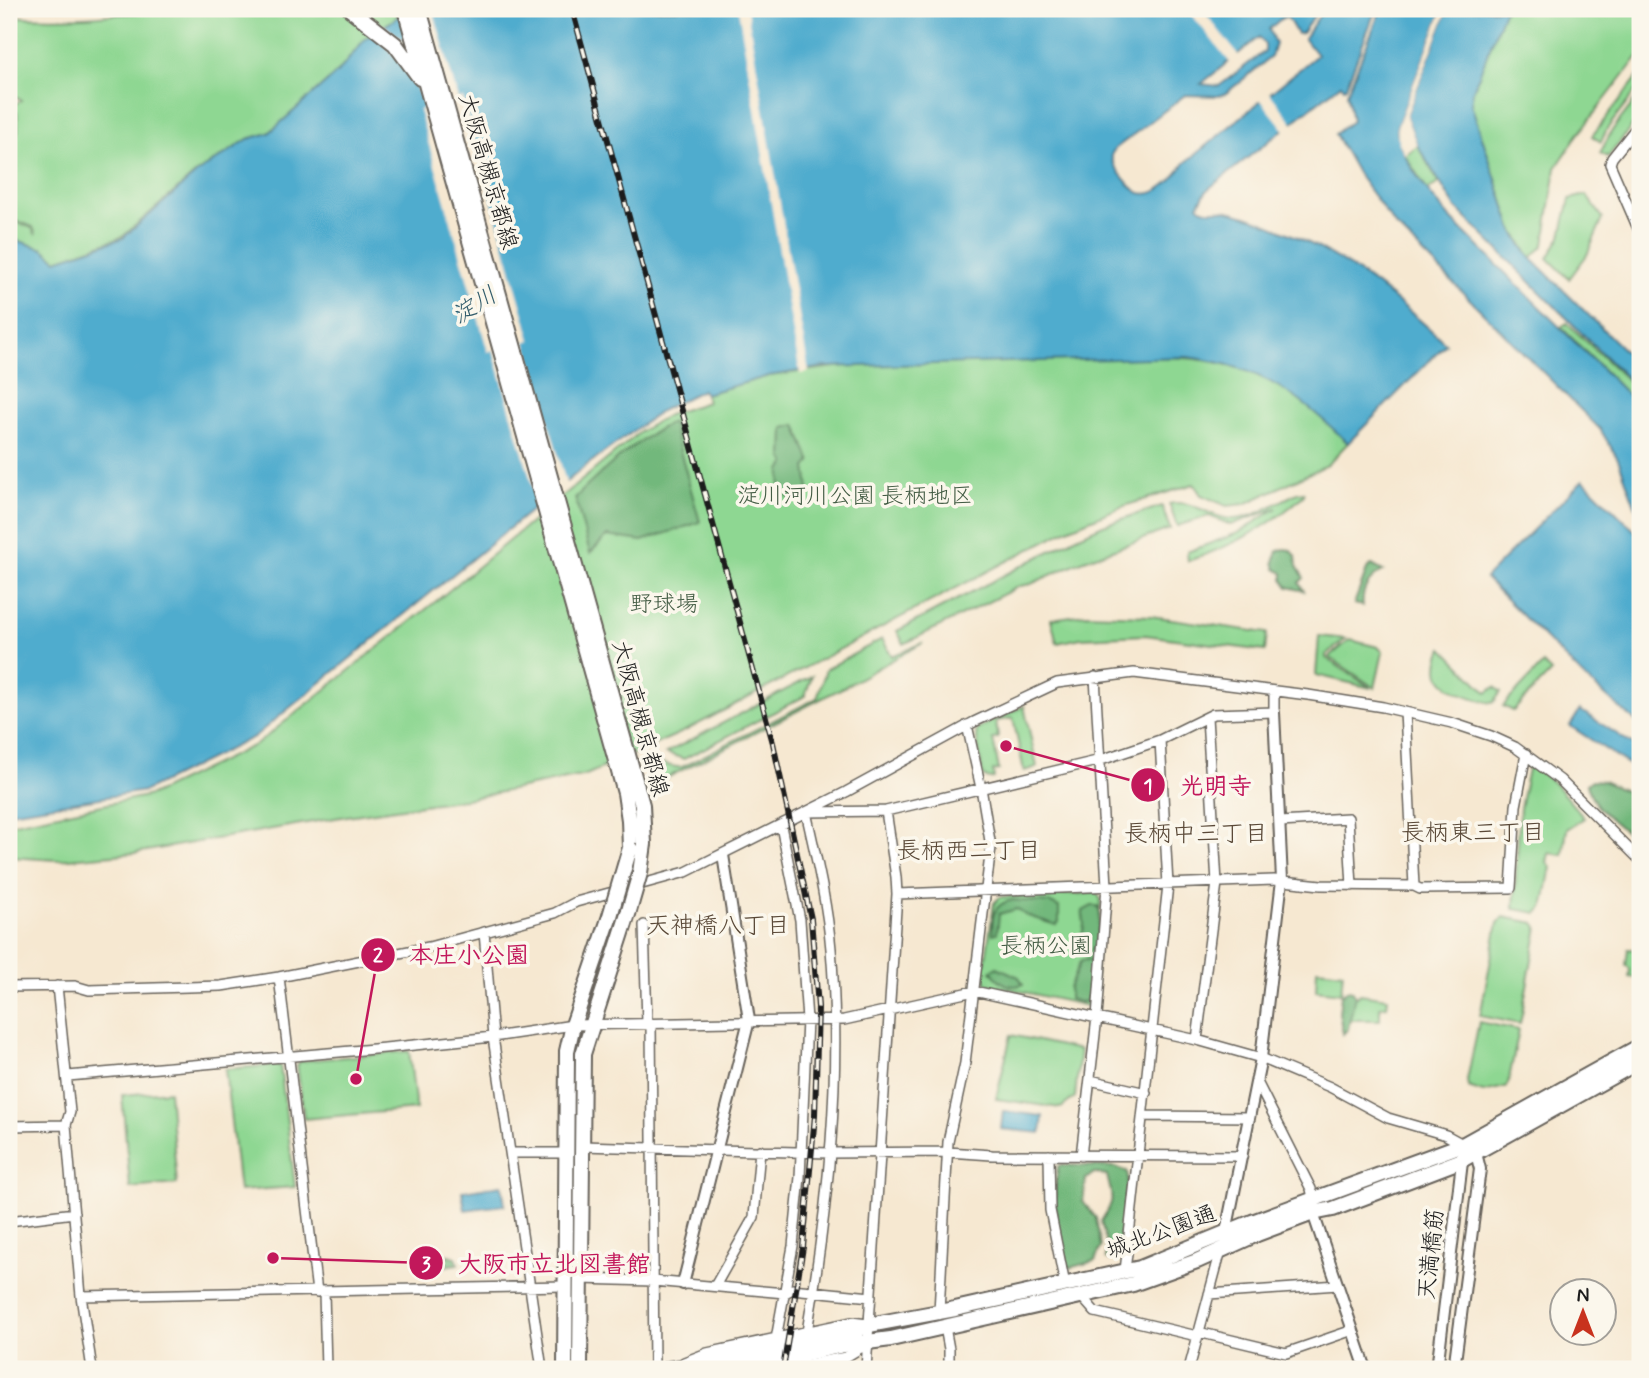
<svg xmlns="http://www.w3.org/2000/svg" width="1649" height="1378" viewBox="0 0 1649 1378" font-family="Mynerve,'Klee One',sans-serif">
	<style>
		.green { fill: #8ed792; stroke: #557a57; stroke-width: 2 }
		.forest { fill: #72b87c; stroke: #476a4c; stroke-width: 2 }
		.water { fill: #50acce; stroke: #366475; stroke-width: 2; fill-rule: evenodd }
		.pier { fill: #f6e8d1 }
		.lines { fill: none; stroke-linecap: round; stroke-linejoin: round }
		.minor-casing { stroke: #68635b; stroke-width: 12 }
		.tertiary-casing { stroke: #68635b; stroke-width: 14 }
		.primary-casing { stroke: #68635b; stroke-width: 18 }
		.minor { stroke: #fff; stroke-width: 9 }
		.tertiary { stroke: #fff; stroke-width: 10 }
		.primary { stroke: #fff; stroke-width: 14 }
		.rail-casing { stroke: #1c1c1c; stroke-width: 6 }
		.rail { stroke: #fbf7ec; stroke-width: 3.5; stroke-dasharray: 10; stroke-linecap: butt }
		.primary-bridge-casing { stroke: #68635b; stroke-width: 18; stroke-linecap: butt }
		.primary-bridge { stroke: #fff; stroke-width: 14 }
		.labels { text-anchor: middle; stroke-width: 7; stroke-linejoin: round; paint-order: stroke }
		.street-label { font-size: 23px; fill: #1c1c1c; stroke: #fbf7ec }
		.park-label { font-size: 23px; fill: #445d45; stroke: #fbf7ec }
		.water-label { font-size: 24px; font-style: italic; fill: #335d6c; stroke: #fbf7ec }
		.neighbourhood-label { font-size: 24px; fill: #5a4938; stroke: #fbf7ec }
		.leader { fill: none; stroke: #c2185b; stroke-width: 2.5 }
		.callout-dot { fill: #c2185b; stroke: #fbf7ec; stroke-width: 2.5 }
		.mark-label { font-size: 21px; text-anchor: middle; font-weight: bold; fill: #fff }
		.callout-label { font-size: 24px; text-anchor: middle; font-weight: bold; fill: #c2185b; stroke: #fbf7ec; stroke-width: 7; stroke-linejoin: round; paint-order: stroke }
	</style>
	<rect width="100%" height="100%" fill="#fbf7ec"/>
	<filter id="ink" filterUnits="userSpaceOnUse"><feTurbulence type="fractalNoise" baseFrequency=".0143" numOctaves="2"/><feDisplacementMap in="SourceGraphic" scale="14" xChannelSelector="R" yChannelSelector="G"/><feConvolveMatrix kernelMatrix="1 2 1 2 8 2 1 2 1" color-interpolation-filters="sRGB"/></filter>
	<filter id="wash" filterUnits="userSpaceOnUse"><feTurbulence type="fractalNoise" baseFrequency=".00686" numOctaves="4" result="noise"/><feDisplacementMap in="SourceGraphic" scale="28" xChannelSelector="R" yChannelSelector="G"/><feGaussianBlur stdDeviation="1.57" result="paint"/><feColorMatrix in="noise" values="0 0 0 0 0 0 0 0 0 0 0 0 0 0 0 0 0 1.4 0 .05"/><feComposite in="paint" operator="in"/></filter>
	<g filter="url(#wash)">
		<rect width="100%" height="100%" fill="#f6e8d1"/>
		<!-- green -->
		<path class="green" d="M172 9H395L398 17 365 39 339 71 269 133 248 139 196 173 122 237 57 260 43 249 16 240 9 247V200L11 220 32 228 36 235 33 227 13 219 11 201 9 197V157L18 130 17 112 9 108 21 100 9 94V16C64 21 117 15 172 9Z
			M1505 9H1640V54L1577 136 1556 168 1544 245 1531 258 1512 228 1471 104 1473 91Z
			M1640 74V86L1607 129 1601 142 1592 136Z
			M1640 94V116L1608 157 1600 153 1613 129Z
			M1417 145 1439 183 1427 190 1405 155Z
			M1586 195 1603 218 1587 255 1569 279 1548 258 1561 236 1570 199Z
			M1567 323 1640 392V407L1561 327Z
			M1164 357C1248 358 1290 386 1348 443L1327 465 1245 504 1227 506 1201 495 1194 484 1121 507 1070 528 685 731 586 775 471 798 347 816 135 853 58 860 9 857V824L151 795 257 744 440 598 641 431 668 415 707 402 705 394 769 376 843 366Z
			M1304 492V495C1270 527 1232 546 1188 561L1187 552 1238 533 1277 508 1231 525 1209 516 1177 526 1169 504C1193 498 1210 519 1234 519 1255 518 1278 502 1297 493Z
			M1162 506 1170 529 1079 562 1031 584 1020 586 904 644 897 631 1075 538 1103 525Z
			M1085 614 1151 616 1267 633 1265 651 1145 635 1081 638 1057 643 1051 619Z
			M1319 636 1346 639 1326 655V658L1371 688 1316 675Z
			M882 639 892 656 923 643 840 689 651 786 645 763C657 757 669 769 682 767L817 698 826 669Z
			M1350 640 1378 647 1383 652 1375 688 1329 657Z
			M1443 648 1487 693 1495 687 1501 692 1493 703C1483 702 1474 698 1465 695 1441 685 1431 675 1443 648Z
			M1543 664 1551 672 1513 711 1503 706Z
			M812 676 805 696 684 759 666 753Z
			M1024 706 1037 767 1024 771 1013 718 996 721 998 738 993 739 999 770 993 771 994 778 989 779 983 776 976 733 978 728Z
			M1529 764 1555 784 1584 818 1567 829 1563 855 1549 853 1547 862 1551 867 1543 908 1537 913 1514 909 1520 808Z
			M1096 893 1101 899 1093 1002 1088 1006 987 984 983 978 994 903 1000 897Z
			M1503 917 1535 923 1538 927 1520 1024 1480 1016 1498 923Z
			M1628 949 1640 950 1639 978 1629 977 1630 969 1626 965Z
			M1317 969 1343 972 1341 993 1316 990Z
			M1360 994 1388 998 1387 1006 1380 1007V1020H1349L1351 1002Z
			M1479 1022 1519 1030 1508 1084 1505 1087 1483 1092 1468 1087 1467 1080Z
			M1011 1035 1080 1050 1075 1097 1061 1108 996 1099Z
			M409 1051 416 1109 304 1119 297 1065 301 1061Z
			M280 1065 295 1187 239 1191 225 1069Z
			M169 1091 177 1184 130 1188 122 1095Z"/>
		<!-- forest -->
		<path class="forest" d="M672 422 700 522 642 541 607 536 590 553 575 498C606 467 633 443 672 422Z
			M796 425 811 462 806 467 809 489 805 498 792 500 780 490 781 470 786 463 783 458 784 428Z
			M1284 549 1291 550 1296 556 1297 566 1304 578 1299 583 1304 591 1288 587 1283 580V573L1276 569 1274 562 1278 551Z
			M1372 565 1383 571C1369 579 1361 589 1363 606L1354 604 1368 567Z
			M1592 780 1603 781 1640 798V847C1635 842 1630 836 1625 831 1608 816 1593 808 1587 784Z
			M1013 900 1051 903 1059 907V922L1056 925 1025 915 1017 909 999 914 997 933 993 934C991 916 994 903 1013 900Z
			M1092 906H1098L1100 913 1096 946 1089 952C1075 935 1084 939 1084 923 1084 919 1082 915 1083 911Z
			M1088 959 1091 962 1092 977 1087 1001 1080 1002 1069 999V988L1080 962Z
			M997 967 1019 977 1023 984C1009 990 999 982 991 971Z
			M1348 990 1353 991 1355 996 1348 1029 1343 1034 1339 1013 1341 995Z
			M1061 1165 1116 1167 1127 1172 1128 1178 1118 1256 1112 1260 1106 1259V1243L1101 1221C1115 1201 1113 1199 1107 1176L1094 1173 1086 1179 1083 1202 1096 1218 1101 1247 1095 1261 1069 1268 1056 1226 1055 1190 1058 1166Z
			M449 1255 456 1257 458 1264 430 1268 423 1264 422 1257 425 1256Z"/>
		<!-- water -->
		<path class="water" d="M416 9H1319L1302 33 1297 34 1287 17 1282 18 1269 29 1275 44 1271 57 1226 93 1218 96 1185 95 1116 148C1113 152 1111 152 1112 158 1112 166 1132 190 1140 193 1157 198 1176 176 1185 163L1317 55 1304 38 1324 9H1376L1346 87 1344 88 1341 84 1207 190 1198 205C1204 213 1213 209 1223 210 1242 213 1261 221 1279 229 1344 256 1395 296 1446 344L1348 443C1299 395 1258 365 1187 357L824 367 769 376 705 394 702 390 662 410 587 465 254 737 145 791 9 812V247L16 240 43 249 57 260 123 238 197 173 248 139 269 133 339 71 365 39 398 17ZM1259 37 1265 45V51L1219 86 1201 84Z
			M1381 9H1443L1397 126C1396 154 1431 196 1449 217L1640 407V519L1618 459 1600 429 1395 225 1357 173 1335 134 1352 121 1347 93Z
			M1448 9H1505L1473 91 1471 104 1512 228 1520 243 1531 258 1640 366V391L1455 207 1417 145 1406 116Z
			M1583 480 1636 532 1640 533V725L1586 679 1485 578Z
			M1580 710 1640 749V772L1570 726Z
			M1003 1111 1043 1116 1041 1133 1001 1129Z
			M502 1185 505 1205 465 1210 462 1191Z"/>
		<!-- pier -->
		<path class="pier" d="M408 9H433L458 99 463 98 531 340 526 342 567 486 539 509 493 350 488 352 419 110 426 107 404 65 371 31 382 24 406 42Z
			M738 9H747L809 372 800 374Z
			M1187 9H1202L1240 57 1231 64Z
			M1443 9H1448L1406 116 1417 145 1414 148 1403 121 1401 127V139L1408 153 1405 155 1398 141 1397 126Z
			M1268 91 1296 126 1287 133 1259 98Z"/>
	</g>
	<g filter="url(#ink)">
		<g class="lines">
			<defs>
				<path id="minor" d="M1640 123 1612 158 1610 164 1640 233
					M1405 712 1414 886
					M1280 822 1348 818 1352 886
					M897 894 1274 880 1321 885 1414 886 1420 889 1511 888 1516 806 1526 754
					M644 925 647 1023
					M484 932 493 1037 542 1369
					M279 977 317 1292
					M9 987 75 986 89 990 221 986 279 977 429 947 555 913 576 902 686 872 846 792 974 722 1057 683 1134 673 1308 695 1383 707 1452 723 1491 736 1515 747 1560 780 1640 860
					M651 1023 654 1369
					M1197 1040 1217 883 1207 717
					M68 1076 385 1048 493 1037 573 1025 844 1020 974 991 1197 1040 1261 1058 1330 1087 1388 1118 1446 1135 1466 1146
					M1090 1080 1146 1093
					M1257 1082 1311 1189 1314 1202
					M1144 1116 1250 1117
					M66 1125 81 1296 92 1369
					M9 1126 66 1125 70 1112 57 986
					M582 1146 829 1153 948 1152 992 1155 1242 1156
					M511 1153H566
					M1049 1155 1050 1210 1065 1285
					M1081 1156 1097 1017 1107 886 1095 677
					M9 1221 74 1213
					M1125 1271 1168 885 1160 740
					M580 1279 653 1281 785 1293 792 1289 871 1297
					M715 1286 754 1217 760 1150
					M324 1292 326 1369
					M1209 1294 1338 1285
					M81 1296 565 1286
					M1081 1296 1095 1312 1197 1336
					M939 1312 948 1142 965 1063 991 847 981 788 967 725
					M945 1327 949 1349V1369
					M807 1332C828 1206 842 1076 831 949 827 902 816 857 806 812L886 811 1101 760 1160 740 1213 714 1274 712V692
					M1198 1332 1286 1353 1353 1330
					M776 1339 793 1246 800 1177 807 1020 800 920 781 826
					M684 1362 707 1353 851 1322 868 1324
					M781 1369 846 1357 864 1346
					M866 1369 897 894 896 877 886 811
					M1189 1369 1221 1250"/>
				<path id="tertiary" d="M1313 1213 1366 1369
					M1226 1232 1261 1058 1282 880 1274 712
					M683 1284 749 1020 723 855
					M1437 1369 1463 1154
					M1454 1369 1480 1169 1476 1153"/>
				<path id="primary" d="M350 9 395 44 420 78
					M405 9 625 793 629 820 630 848
					M419 9 642 805 644 844
					M565 1369 567 1051 573 1025 610 916
					M580 1369 583 1054 629 911
					M668 1369 708 1363 852 1332 869 1325 955 1309 1140 1268 1252 1222 1464 1144 1640 1046
					M732 1369 844 1345 891 1339 1133 1284 1197 1261 1257 1234 1313 1213 1333 1209 1462 1160 1640 1061"/>
			</defs>
			<!-- minor casing -->
			<use href="#minor" class="minor-casing"/>
			<!-- tertiary casing -->
			<use href="#tertiary" class="tertiary-casing"/>
			<!-- primary casing -->
			<use href="#primary" class="primary-casing"/>
			<!-- minor -->
			<use href="#minor" class="minor"/>
			<!-- tertiary -->
			<use href="#tertiary" class="tertiary"/>
			<!-- primary -->
			<use href="#primary" class="primary"/>
			<defs>
				<path id="rail" d="M572 9 773 743 811 919 818 1007 815 1115 803 1247 783 1369"/>
			</defs>
			<!-- rail casing -->
			<use href="#rail" class="rail-casing"/>
			<!-- rail -->
			<use href="#rail" class="rail"/>
			<defs>
				<path id="primary-bridge" d="M629 911 640 873 644 844
					M610 916 630 848"/>
			</defs>
			<!-- primary-bridge casing -->
			<use href="#primary-bridge" class="primary-bridge-casing"/>
			<!-- primary-bridge -->
			<use href="#primary-bridge" class="primary-bridge"/>
		</g>
	</g>
	<g class="labels">
		<!-- street labels -->
		<g class="street-label">
			<text transform="translate(489 171) rotate(74)" y="8">大阪高槻京都線</text>
			<text transform="translate(641 718) rotate(75)" y="8">大阪高槻京都線</text>
			<text transform="translate(1161 1231) rotate(-20)" y="8">城北公園通</text>
			<text transform="translate(1430 1254) rotate(-84)" y="8">天満橋筋</text>
		</g>
		<!-- park labels -->
		<g class="park-label">
			<text x="855" y="503">淀川河川公園 長柄地区</text>
			<text x="664" y="611">野球場</text>
			<text x="1046" y="953">長柄公園</text>
		</g>
		<!-- water labels -->
		<g class="water-label">
			<text transform="translate(474 305) rotate(-32)" y="8">淀川</text>
		</g>
		<!-- neighbourhood labels -->
		<g class="neighbourhood-label">
			<text x="1473" y="840">長柄東三丁目</text>
			<text x="1196" y="841">長柄中三丁目</text>
			<text x="969" y="858">長柄西二丁目</text>
			<text x="718" y="933">天神橋八丁目</text>
		</g>
	</g>
	<!-- callouts -->
	<path class="leader" d="M1006 746L1148 785M356 1079L378 955M273 1258L426 1263"/>
	<g class="callout-dot">
		<circle cx="1006" cy="746" r="7"/>
		<circle cx="356" cy="1079" r="7"/>
		<circle cx="273" cy="1258" r="7"/>
		<circle cx="1148" cy="785" r="18"/>
		<circle cx="378" cy="955" r="18"/>
		<circle cx="426" cy="1263" r="18"/>
	</g>
	<g class="mark-label">
		<text x="1148" y="793">1</text>
		<text x="378" y="962">2</text>
		<text x="426" y="1271">3</text>
	</g>
	<g class="callout-label">
		<text x="1216" y="794">光明寺</text>
		<text x="469" y="963">本庄小公園</text>
		<text x="554" y="1272">大阪市立北図書館</text>
	</g>
	<!-- margin -->
	<rect width="1649" height="1378" fill="none" stroke="#fbf7ec" stroke-width="35"/>
	<!-- north arrow -->
	<g transform="translate(1583 1312)"><circle r="33" fill="#fbf7ec" stroke="#a29f99" stroke-width="2"/>
	<path d="M0-5L12 26L0 18L-12 26Z" fill="#c8321e"/>
	<text y="-10" font-size="19" font-weight="bold" text-anchor="middle" fill="#1c1c1c">N</text>
	</g>
</svg>
